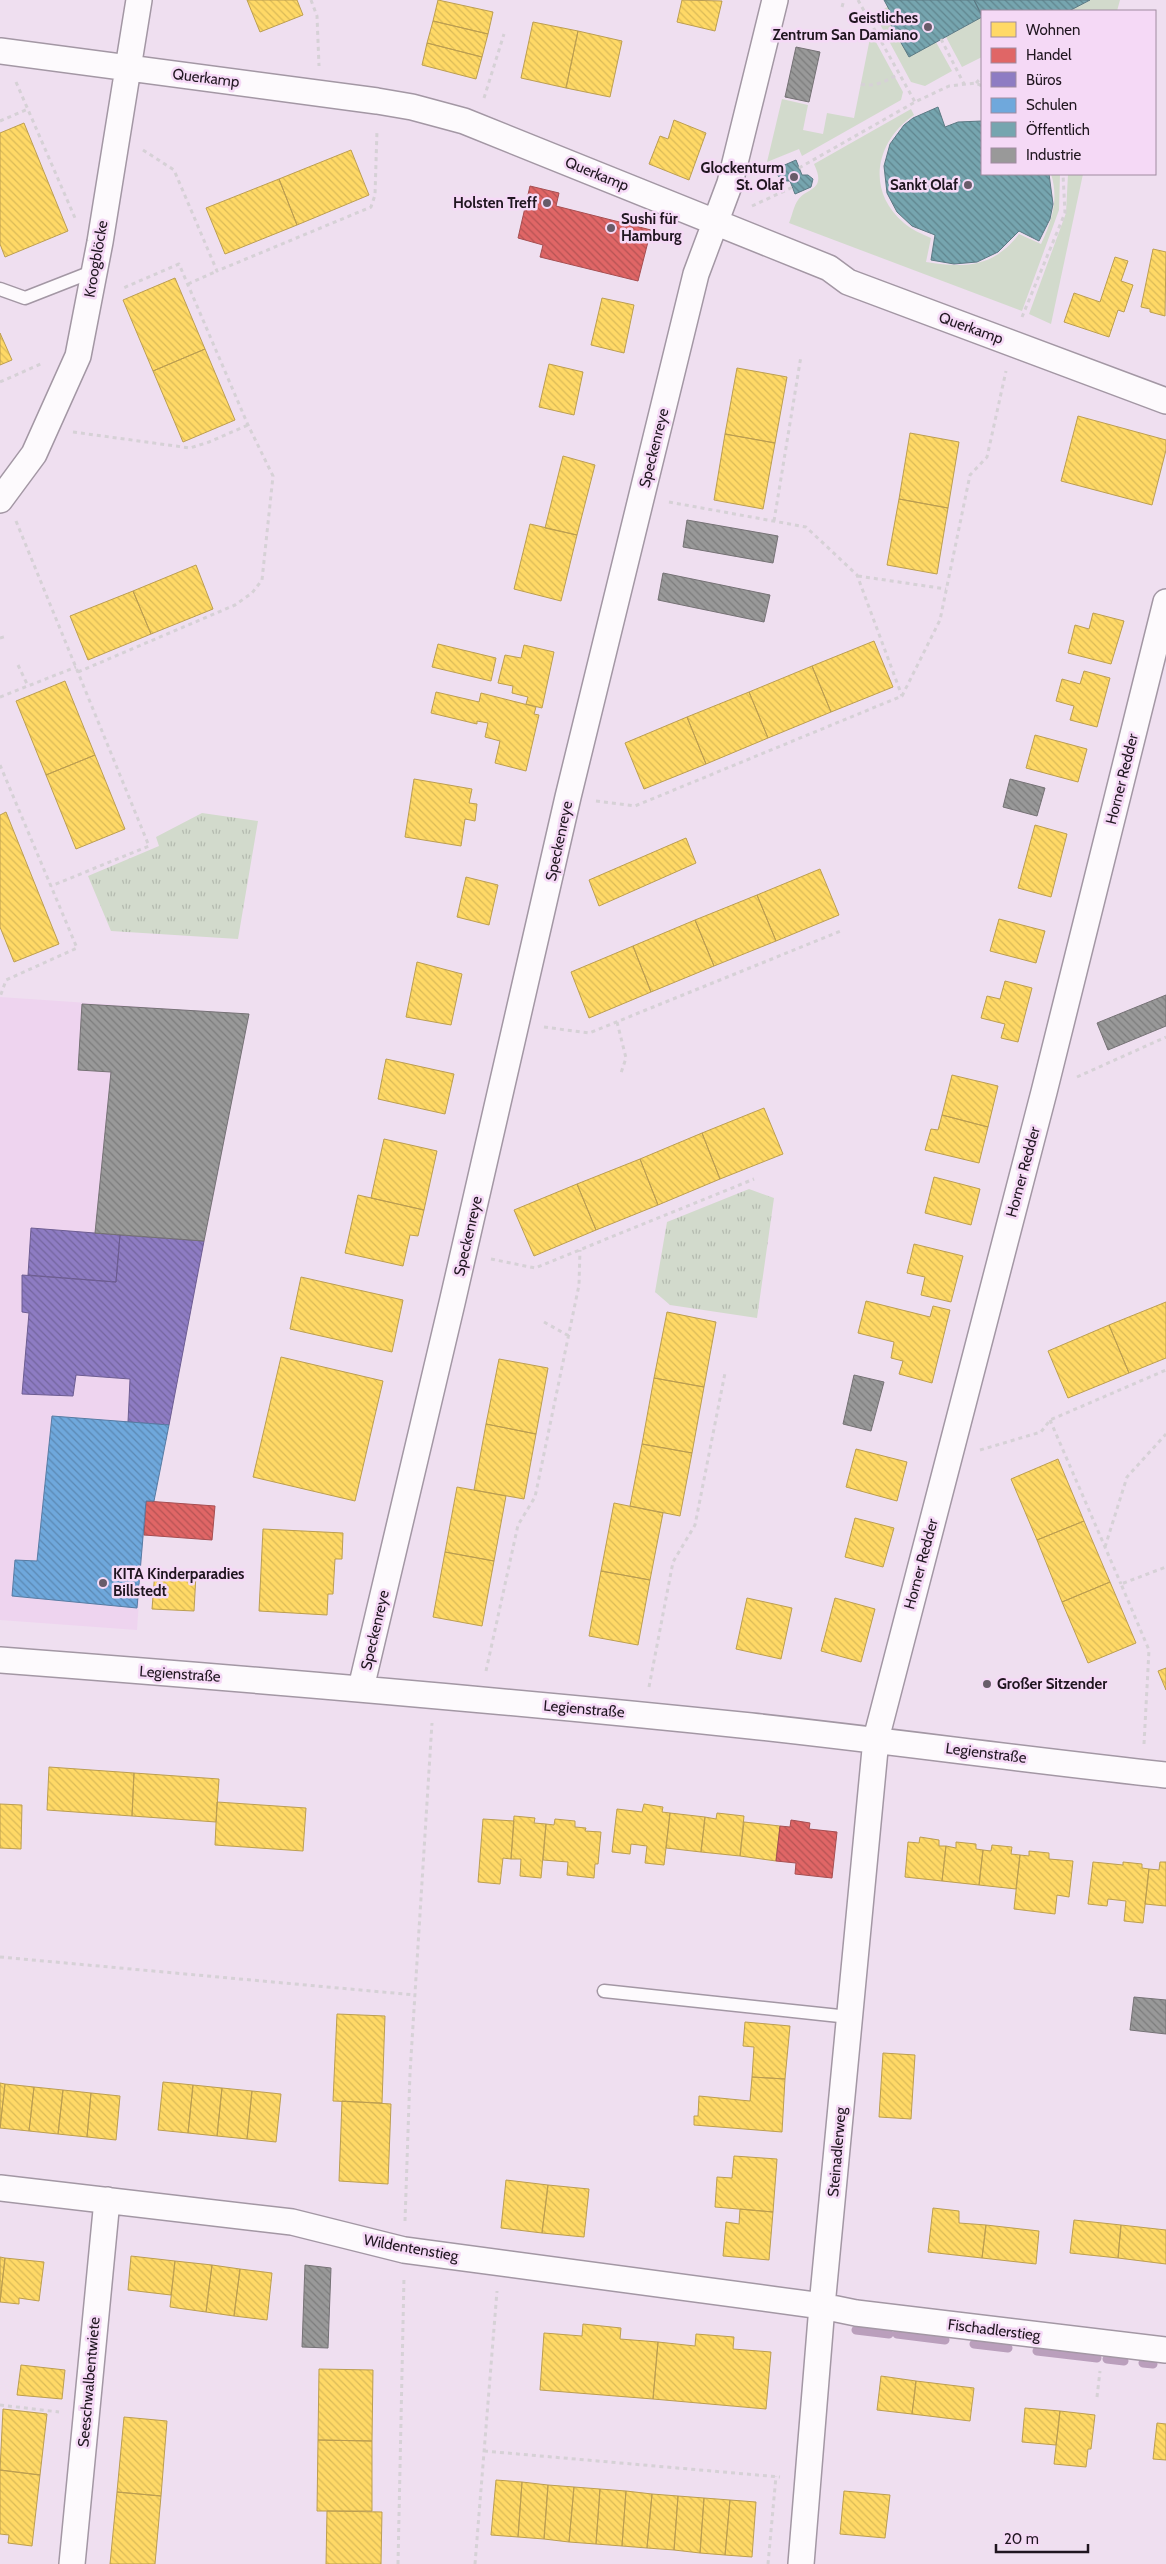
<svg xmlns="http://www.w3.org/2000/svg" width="1166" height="2564" viewBox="0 0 1166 2564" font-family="Cabin,sans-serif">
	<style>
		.built { fill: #eed4ef }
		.green { fill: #d2dacc }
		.park { fill: url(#park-tufts) }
		.homes { fill: url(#homes-back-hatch); stroke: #bc9e51 }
		.shops { fill: url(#shops-back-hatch); stroke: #a64e51 }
		.offices { fill: url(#offices-back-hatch); stroke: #6d5d92 }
		.schools { fill: url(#schools-back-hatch); stroke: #577ca4 }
		.public { fill: url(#public-back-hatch); stroke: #5c7a84 }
		.industry { fill: url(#industry-back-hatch); stroke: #757275 }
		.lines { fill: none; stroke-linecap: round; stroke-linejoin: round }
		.stream { stroke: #ba9fbc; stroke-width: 9 }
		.service-casing { stroke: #a397a4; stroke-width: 15 }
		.minor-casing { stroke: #a397a4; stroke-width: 28 }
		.path { stroke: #d6d1d6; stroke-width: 3; stroke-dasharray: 4 4; stroke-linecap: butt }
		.service { stroke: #fdfafd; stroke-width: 12 }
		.minor { stroke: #fdfafd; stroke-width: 25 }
		.poi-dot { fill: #685c69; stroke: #f5d9f6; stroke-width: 2 }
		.labels { text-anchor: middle; stroke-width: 5; stroke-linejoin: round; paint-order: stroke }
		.poi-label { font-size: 15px; font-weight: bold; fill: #201620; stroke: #f5d9f6; text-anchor: end }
		.street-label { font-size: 15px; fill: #201620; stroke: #f5d9f6 }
	</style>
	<defs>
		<pattern id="park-tufts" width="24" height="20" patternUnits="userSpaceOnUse" patternTransform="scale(1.25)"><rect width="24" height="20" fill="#d2dacc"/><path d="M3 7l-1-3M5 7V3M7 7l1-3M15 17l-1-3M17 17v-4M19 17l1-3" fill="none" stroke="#b4baaf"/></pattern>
		<pattern id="homes-back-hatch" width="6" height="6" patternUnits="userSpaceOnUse" patternTransform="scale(1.25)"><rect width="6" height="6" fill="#ffd966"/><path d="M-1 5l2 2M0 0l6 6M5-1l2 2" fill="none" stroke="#daba58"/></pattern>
		<pattern id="shops-back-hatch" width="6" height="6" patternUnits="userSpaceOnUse" patternTransform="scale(1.25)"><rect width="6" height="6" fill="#e06666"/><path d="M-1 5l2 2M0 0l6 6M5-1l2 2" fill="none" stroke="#b55354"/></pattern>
		<pattern id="offices-back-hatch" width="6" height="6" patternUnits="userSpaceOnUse" patternTransform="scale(1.25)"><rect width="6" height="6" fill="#8e7cc3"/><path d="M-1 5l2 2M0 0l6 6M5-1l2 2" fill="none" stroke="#74659e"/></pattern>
		<pattern id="schools-back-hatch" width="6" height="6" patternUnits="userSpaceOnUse" patternTransform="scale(1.25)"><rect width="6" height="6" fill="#6fa8dc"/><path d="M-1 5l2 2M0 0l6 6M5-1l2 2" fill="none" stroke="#5b88b2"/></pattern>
		<pattern id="public-back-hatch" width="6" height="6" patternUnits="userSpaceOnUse" patternTransform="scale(1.25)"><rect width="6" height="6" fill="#76a5af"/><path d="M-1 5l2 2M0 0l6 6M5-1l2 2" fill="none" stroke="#60858e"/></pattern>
		<pattern id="industry-back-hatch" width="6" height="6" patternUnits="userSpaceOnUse" patternTransform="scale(1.25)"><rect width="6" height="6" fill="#999"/><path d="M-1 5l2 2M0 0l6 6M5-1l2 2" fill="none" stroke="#7c7c7c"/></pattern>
	</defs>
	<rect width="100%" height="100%" fill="#efdff0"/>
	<!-- built -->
	<path class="built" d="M0 997 249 1014 154 1501H146L137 1630 0 1620Z"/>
	<!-- green -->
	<path class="green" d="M1090 0H1120L1117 11H1069Z
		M888 7 936 42 952 71 925 86 911 82 874 13Z
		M982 17V57L962 67 946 37Z
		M871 33 903 92 901 100 802 156 799 149 767 162 782 99 808 105 803 130 823 134 827 113 854 118Z
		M911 109 914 115C876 141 865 190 904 223 912 230 922 234 931 238L926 262C965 268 993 268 1019 234L1041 244C1052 221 1059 199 1051 174H1060L1059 210 1022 311 789 223C792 216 794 205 798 200 807 187 827 191 814 164Z
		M1068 174H1083L1051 324 1029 314 1066 213Z"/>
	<!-- park -->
	<path class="park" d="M202 813 258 821 238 939 111 931 88 876 159 846 156 837Z
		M749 1189 774 1198 757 1318 670 1305 655 1292 667 1222Z"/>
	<!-- homes -->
	<path class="homes" d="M247 0H297L303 15 260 32Z
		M438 0 493 12 488 34 433 21Z
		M682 0 722 1 715 31 677 22Z
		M433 21 488 34 482 57 427 43Z
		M533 22 578 31 566 88 521 78Z
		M578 31 622 41 610 97 566 88Z
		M427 43 482 57 476 79 422 65Z
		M674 120 706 133 689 180 649 164 660 136 668 139Z
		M24 123 68 231 5 257 0 244V133Z
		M351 150 369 195 297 225 279 179Z
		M279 179 297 225 225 254 206 208Z
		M1153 249 1166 252 1165 316 1150 312V309L1141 307Z
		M1115 257 1128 261 1121 281 1133 285 1124 312 1118 310 1109 337 1064 322 1074 293 1100 302Z
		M175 278 205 349 153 371 123 300Z
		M602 298 634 305 624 353 591 345Z
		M0 333 12 360 0 365Z
		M205 349 235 420 183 442 153 371Z
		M549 364 583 372 574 415 539 407Z
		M737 368 787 377 775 443 725 434Z
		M1078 416 1166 440V450L1152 505 1061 481Z
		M910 433 959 442 948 508 899 499Z
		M725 434 775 443 763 509 714 500Z
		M563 456 595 465 577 535 545 528Z
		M899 499 948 508 937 574 887 565Z
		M530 524 577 535 561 601 514 589Z
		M196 565 213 609 151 634 133 591Z
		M133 591 151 634 88 660 70 616Z
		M1093 613 1124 621 1111 664 1068 653 1075 625 1089 629Z
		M874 641 893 687 831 712 812 666Z
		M438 644 496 658 491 681 432 667Z
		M524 645 554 652 542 708 526 704 528 697 512 693 513 686 498 683 505 655 521 658Z
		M812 666 831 712 768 738 749 692Z
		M1084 671 1110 678 1097 727 1070 720 1074 706 1056 701 1062 679 1080 684Z
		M65 681 95 755 46 775 16 701Z
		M436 692 479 702 481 693 536 707 534 714 539 715 526 771 495 763 500 741 485 737 488 723 477 721V724L431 713Z
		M749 692 768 738 706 764 687 717Z
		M687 717 706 764 644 789 625 743Z
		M1035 735 1087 749 1078 782 1026 768Z
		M95 755 125 829 76 849 46 775Z
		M414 779 472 789 469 803 477 804 475 821 465 819 461 846 405 837Z
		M6 812 59 944 14 962 0 927V815Z
		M1035 825 1067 834 1051 897 1018 888Z
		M686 838 696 863 599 906 589 880Z
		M820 869 839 915 776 941 757 895Z
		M466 877 498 885 489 925 457 917Z
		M757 895 776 941 714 966 695 920Z
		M999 919 1045 931 1036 963 990 951Z
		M695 920 714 966 651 992 633 946Z
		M633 946 651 992 589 1018 571 972Z
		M417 962 462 974 451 1025 406 1017Z
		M1005 981 1032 988 1018 1042 1001 1038 1005 1024 981 1018 987 996 1000 999Z
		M386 1059 454 1074 445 1114 378 1099Z
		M952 1075 998 1086 988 1127 942 1115Z
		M764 1108 783 1154 720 1179 702 1133Z
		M942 1115 988 1127 979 1163 925 1150 931 1129 938 1130Z
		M702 1133 720 1179 658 1205 640 1159Z
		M384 1139 437 1151 424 1210 371 1198Z
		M640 1159 658 1205 596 1230 577 1184Z
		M934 1177 980 1189 971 1225 925 1213Z
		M577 1184 596 1230 534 1256 514 1210Z
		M358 1195 424 1210 418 1236 410 1235 403 1266 345 1253Z
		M914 1244 963 1256 951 1302 921 1295 925 1277 907 1273Z
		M301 1277 403 1300 392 1352 290 1329Z
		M866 1301 930 1317 933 1306 950 1310 932 1383 899 1374 903 1361 891 1358 894 1342 858 1333Z
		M1166 1302V1358L1129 1373 1109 1325Z
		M667 1312 716 1322 704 1387 654 1378Z
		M1109 1325 1129 1373 1068 1398 1048 1351Z
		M281 1357 383 1381 355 1501 253 1477Z
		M499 1359 548 1368 536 1434 486 1424Z
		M654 1378 704 1387 692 1453 642 1444Z
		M486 1424 536 1434 524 1499 474 1490Z
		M642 1444 692 1453 680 1516 630 1506Z
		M856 1449 907 1462 897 1501 846 1487Z
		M1058 1459 1084 1521 1037 1540 1011 1479Z
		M457 1487 506 1496 494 1561 445 1552Z
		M614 1503 663 1513 650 1580 601 1571Z
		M855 1518 894 1528 883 1567 845 1557Z
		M1084 1521 1110 1582 1062 1602 1037 1540Z
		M263 1529 343 1533 342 1559H335L333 1594H328L327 1615 259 1611Z
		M445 1552 494 1561 482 1626 433 1617Z
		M155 1571 196 1574 194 1611 152 1609Z
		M601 1571 650 1580 638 1645 589 1636Z
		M1110 1582 1136 1643 1088 1663 1062 1602Z
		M747 1598 792 1608 781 1659 736 1649Z
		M835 1598 875 1609 861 1662 821 1651Z
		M1166 1668V1690L1158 1671Z
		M49 1767 134 1773 132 1816 47 1810Z
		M134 1773 219 1779 216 1822 132 1816Z
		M217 1802 306 1808 303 1851 215 1845Z
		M0 1804 22 1805 21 1849 0 1848Z
		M644 1804 663 1807 662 1812 670 1813 664 1865 645 1863 647 1846 631 1844 630 1854 612 1852 617 1809 642 1812Z
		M670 1813 705 1817 701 1852 666 1848Z
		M717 1813 744 1816 740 1856 701 1852 705 1817 716 1819Z
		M514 1816 535 1818 534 1823 546 1824 541 1878 520 1876 521 1859H511Z
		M483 1819 514 1821 511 1859 503 1858 500 1884 478 1882Z
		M555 1819 575 1821V1827L586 1828 585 1831 601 1832 598 1864H595L594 1878 567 1875 568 1862 543 1860 546 1824 554 1825Z
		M744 1822 780 1826 776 1861 740 1856Z
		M920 1837 939 1840V1846H946L942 1881 905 1877 908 1842 919 1843Z
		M956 1842 976 1844V1849L983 1850 979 1885 942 1881 946 1846 956 1848Z
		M992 1845 1012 1847 1011 1854 1020 1855 1016 1889 979 1885 983 1850 991 1851Z
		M1029 1851 1049 1853V1859L1073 1861 1069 1897 1057 1895 1055 1914 1014 1909 1020 1855 1029 1856Z
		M1093 1862 1123 1865V1862L1142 1864V1868L1149 1869 1143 1923 1124 1921 1126 1901 1108 1899 1107 1906 1088 1904Z
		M1160 1862H1166V1906L1145 1904 1149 1869 1159 1870Z
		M337 2014 385 2016 382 2103 333 2101Z
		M745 2022 790 2026 785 2079 752 2077 754 2047 743 2046Z
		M883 2053 915 2055 911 2119 879 2117Z
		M752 2077 785 2079 782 2132 694 2125V2116H698L699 2096 750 2101Z
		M163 2082 193 2085 188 2133 158 2130Z
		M0 2083 5 2084 0 2128Z
		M5 2084 34 2087 29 2131 0 2128Z
		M193 2085 222 2088 217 2136 188 2133Z
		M34 2087 63 2090 58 2134 29 2131Z
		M222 2088 252 2091 247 2139 217 2136Z
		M63 2090 91 2093 87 2137 58 2134Z
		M252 2091 281 2094 276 2142 247 2139Z
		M91 2093 120 2096 116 2140 87 2137Z
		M342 2101 391 2104 388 2184 339 2181Z
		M734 2156 777 2159 773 2212 715 2207 717 2177 732 2178Z
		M506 2180 548 2185 542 2233 501 2228Z
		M548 2185 589 2189 584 2237 542 2233Z
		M933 2208 959 2211V2223L986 2225 982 2258 928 2252Z
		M740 2209 773 2212 769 2260 723 2256 726 2222 739 2224Z
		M1074 2220 1121 2225 1118 2258 1070 2253Z
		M986 2225 1039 2231 1036 2264 982 2258Z
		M1121 2225 1166 2230V2264L1118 2258Z
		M131 2256 175 2261 171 2295 128 2290Z
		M0 2257 5 2258 0 2302Z
		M5 2258 44 2262 39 2301 19 2298V2304L0 2302Z
		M175 2261 212 2265 206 2312 170 2307Z
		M212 2265 240 2269 234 2316 206 2312Z
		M240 2269 272 2273 267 2320 234 2316Z
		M583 2324 621 2328 620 2339 658 2342 653 2399 540 2390 544 2333 582 2336Z
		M696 2334 734 2337 733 2349 771 2352 766 2409 653 2399 658 2342 695 2346Z
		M21 2365 65 2370 62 2399 17 2395Z
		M319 2369 373 2370 372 2441 318 2440Z
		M881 2376 916 2381 912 2414 877 2410Z
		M916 2381 974 2388 970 2421 912 2414Z
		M1025 2408 1060 2411 1056 2445 1022 2442Z
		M3 2409 47 2414 40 2475 0 2470Z
		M1060 2411 1095 2415 1091 2449H1088L1086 2467 1054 2464Z
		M124 2417 167 2421 161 2496 117 2492Z
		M1157 2423 1166 2424V2460L1153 2459Z
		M318 2440 372 2441V2511H317Z
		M0 2470 40 2475 32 2546 8 2543 9 2535 0 2534Z
		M496 2480 522 2482 518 2537 491 2535Z
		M522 2482 548 2485 544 2539 518 2537Z
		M548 2485 574 2487 569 2542 544 2539Z
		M574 2487 600 2489 596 2544 569 2542Z
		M600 2489 626 2491 622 2546 596 2544Z
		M626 2491 652 2494 647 2548 622 2546Z
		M844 2491 890 2495 885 2538 840 2534Z
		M117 2492 161 2496 155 2564H110Z
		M652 2494 678 2496 674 2550 647 2548Z
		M678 2496 704 2498 700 2553 674 2550Z
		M704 2498 730 2500 725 2555 700 2553Z
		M730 2500 756 2502 752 2557 725 2555Z
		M327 2511 382 2512 381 2564H326Z"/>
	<!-- shops -->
	<path class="shops" d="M530 186 559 193 556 206 651 230 638 281 540 257 543 245 518 238Z
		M146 1501 215 1506 212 1540 144 1535Z
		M791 1820 810 1823 809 1829 837 1832 832 1878 795 1874 796 1863 776 1861 780 1826 790 1827Z"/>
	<!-- offices -->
	<path class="offices" d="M31 1228 120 1235 116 1282 28 1275Z
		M120 1235 204 1241 169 1425 128 1422 130 1379 76 1375 73 1396 22 1394 29 1313 22 1312V1275L116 1282Z"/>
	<!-- schools -->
	<path class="schools" d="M52 1416 169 1425 154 1501H146L137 1608 12 1596 15 1560 37 1561Z"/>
	<!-- public -->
	<path class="public" d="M884 0H974L982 17 909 57 886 16 891 13Z
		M974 0H1090L1069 11H982V15Z
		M938 107 945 127 958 122 982 121V174H1049L1053 204 1050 219 1039 241 1019 231 998 252 977 262 954 264 931 260 935 235 912 226 897 212 887 193 884 166 890 144 904 125 913 118Z
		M796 160 802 175H808L813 179 811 187 795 194 790 181H782L777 174 780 167Z"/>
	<!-- industry -->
	<path class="industry" d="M796 47 820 52 809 102 785 97Z
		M687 520 778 536 773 563 683 547Z
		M663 573 770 595 764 622 658 600Z
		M1010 779 1045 788 1037 816 1003 807Z
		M1166 995V1026L1108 1050 1097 1023Z
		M82 1004 249 1014 204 1241 95 1233 111 1072 78 1070Z
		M854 1375 884 1382 871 1431 843 1424Z
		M1134 1997 1166 2000V2034L1130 2030Z
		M305 2265 331 2268 328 2348 302 2347Z"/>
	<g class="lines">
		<!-- stream -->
		<path class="stream" d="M856 2330 889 2334
			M897 2334 945 2340
			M974 2344 1008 2348
			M1037 2351 1097 2358
			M1107 2359 1124 2361
			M1143 2363 1153 2364"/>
		<defs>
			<path id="service" d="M0 289 25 298 94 271
				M604 1991 849 2017"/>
			<path id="minor" d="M0 51 377 101 412 107 464 121 829 268 848 282 1166 401
				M0 500 34 454 78 356 100 242 139 0
				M0 1660C251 1679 501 1700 751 1726 889 1741 1027 1760 1166 1775
				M361 1688 452 1303 568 797 696 274 730 183 775 0
				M0 2188 292 2222 404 2250 822 2306 856 2313 1166 2350
				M72 2564 107 2200
				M801 2564 822 2306 876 1739 1044 1092 1166 602"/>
		</defs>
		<!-- service casing -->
		<use href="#service" class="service-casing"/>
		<!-- minor casing -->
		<use href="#minor" class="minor-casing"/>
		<!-- path -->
		<path class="path" d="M311 0 317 16 319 66
			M858 0 915 102
			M842 7 844 0
			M941 39 964 84
			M16 82 75 218
			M976 83 982 77
			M861 84C875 88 887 80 899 74
			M484 98 504 34
			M0 121 28 109
			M143 150 174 170 217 271 371 207 375 195 377 130
			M799 168 915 102 949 86 976 83 982 86
			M752 206 793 187
			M188 284 217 271
			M1022 317 1065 213 1063 174
			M0 382 43 363
			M73 432 190 448 209 442 248 425
			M669 502 806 527 857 575 902 696
			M16 521 149 846 51 886
			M774 521 801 356
			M858 576 946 589
			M0 638 7 636
			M18 665 28 686
			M78 672 235 605 252 593 262 580 273 476 248 425 179 264 121 289
			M0 697 76 667
			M0 765 77 948 6 980 0 997
			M596 801 635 806 902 696 940 620 970 475 987 457 1006 371
			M617 1022 626 1058 621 1073
			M544 1027 589 1033 841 931
			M1077 1077 1166 1037
			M491 1259 535 1268 754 1179
			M544 1322 569 1336
			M1050 1420 1121 1584
			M980 1450 1041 1432 1050 1420 1166 1370
			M1105 1547 1127 1477 1166 1434
			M486 1671 518 1525 535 1497 579 1285 580 1250
			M649 1687 673 1562 695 1525 725 1373
			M1144 1744 1149 1650 1121 1584 1166 1567
			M0 1957 415 1995
			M405 2221 410 2073 432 1723
			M1097 2397 1100 2371
			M0 2405 59 2412
			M484 2451 780 2477
			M398 2564 404 2277
			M475 2564 497 2291
			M768 2564 776 2476"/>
		<!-- service -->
		<use href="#service" class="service"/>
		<!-- minor -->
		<use href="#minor" class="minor"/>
	</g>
	<!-- markers -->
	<g class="poi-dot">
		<circle cx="928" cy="27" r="5"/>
		<circle cx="794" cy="177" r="5"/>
		<circle cx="968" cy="185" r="5"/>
		<circle cx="547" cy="203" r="5"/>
		<circle cx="611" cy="228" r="5"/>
		<circle cx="103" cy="1583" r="5"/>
		<circle cx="987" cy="1684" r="5"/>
	</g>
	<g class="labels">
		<!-- poi labels -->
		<g class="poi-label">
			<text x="918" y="23">Geistliches<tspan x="918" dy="17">Zentrum San Damiano</tspan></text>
			<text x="784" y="173">Glockenturm<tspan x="784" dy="17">St. Olaf</tspan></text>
			<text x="958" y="190">Sankt Olaf</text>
			<text x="537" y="208">Holsten Treff</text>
			<text x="621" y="224" text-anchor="start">Sushi für<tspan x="621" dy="17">Hamburg</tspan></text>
			<text x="113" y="1579" text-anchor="start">KITA Kinderparadies<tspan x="113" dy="17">Billstedt</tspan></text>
			<text x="997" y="1689" text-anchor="start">Großer Sitzender</text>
		</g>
		<!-- street labels -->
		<g class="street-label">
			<text transform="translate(206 78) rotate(7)" y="5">Querkamp</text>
			<text transform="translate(597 174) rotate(22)" y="5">Querkamp</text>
			<text transform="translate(96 259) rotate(-80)" y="5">Kroogblöcke</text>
			<text transform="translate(971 328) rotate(20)" y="5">Querkamp</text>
			<text transform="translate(654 448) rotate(-76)" y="5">Speckenreye</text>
			<text transform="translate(1122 779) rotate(-76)" y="5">Horner Redder</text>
			<text transform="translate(559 841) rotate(-78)" y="5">Speckenreye</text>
			<text transform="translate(1023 1172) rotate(-75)" y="5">Horner Redder</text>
			<text transform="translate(468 1236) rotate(-77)" y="5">Speckenreye</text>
			<text transform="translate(921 1564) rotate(-75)" y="5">Horner Redder</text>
			<text transform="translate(375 1630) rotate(-77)" y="5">Speckenreye</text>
			<text transform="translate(180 1674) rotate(4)" y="5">Legienstraße</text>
			<text transform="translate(584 1709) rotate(5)" y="5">Legienstraße</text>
			<text transform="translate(986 1753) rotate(7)" y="5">Legienstraße</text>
			<text transform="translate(837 2152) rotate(-85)" y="5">Steinadlerweg</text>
			<text transform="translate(411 2248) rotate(10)" y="5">Wildentenstieg</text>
			<text transform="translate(994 2330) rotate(7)" y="5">Fischadlerstieg</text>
			<text transform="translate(89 2382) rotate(-85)" y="5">Seeschwalbentwiete</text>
		</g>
	</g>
	<!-- legend -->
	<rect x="981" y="10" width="175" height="165" fill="#f5d9f6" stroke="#a08ba0"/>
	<rect x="991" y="22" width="25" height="15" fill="#ffd966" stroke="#a08ba0"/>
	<text x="1026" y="35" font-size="15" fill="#201620">Wohnen</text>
	<rect x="991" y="48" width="25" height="15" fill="#e06666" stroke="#a08ba0"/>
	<text x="1026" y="60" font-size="15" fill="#201620">Handel</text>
	<rect x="991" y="72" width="25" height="15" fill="#8e7cc3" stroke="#a08ba0"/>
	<text x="1026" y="85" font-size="15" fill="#201620">Büros</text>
	<rect x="991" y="98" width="25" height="15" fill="#6fa8dc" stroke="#a08ba0"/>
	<text x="1026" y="110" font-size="15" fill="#201620">Schulen</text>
	<rect x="991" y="122" width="25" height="15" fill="#76a5af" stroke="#a08ba0"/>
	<text x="1026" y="135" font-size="15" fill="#201620">Öffentlich</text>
	<rect x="991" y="148" width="25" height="15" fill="#999999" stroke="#a08ba0"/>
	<text x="1026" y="160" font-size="15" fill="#201620">Industrie</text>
	<!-- scale -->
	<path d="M996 2544v8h92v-8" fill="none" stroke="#201620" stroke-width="2.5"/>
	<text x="1004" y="2544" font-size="15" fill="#201620" stroke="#f5d9f6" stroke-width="4" paint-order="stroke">20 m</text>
</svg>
